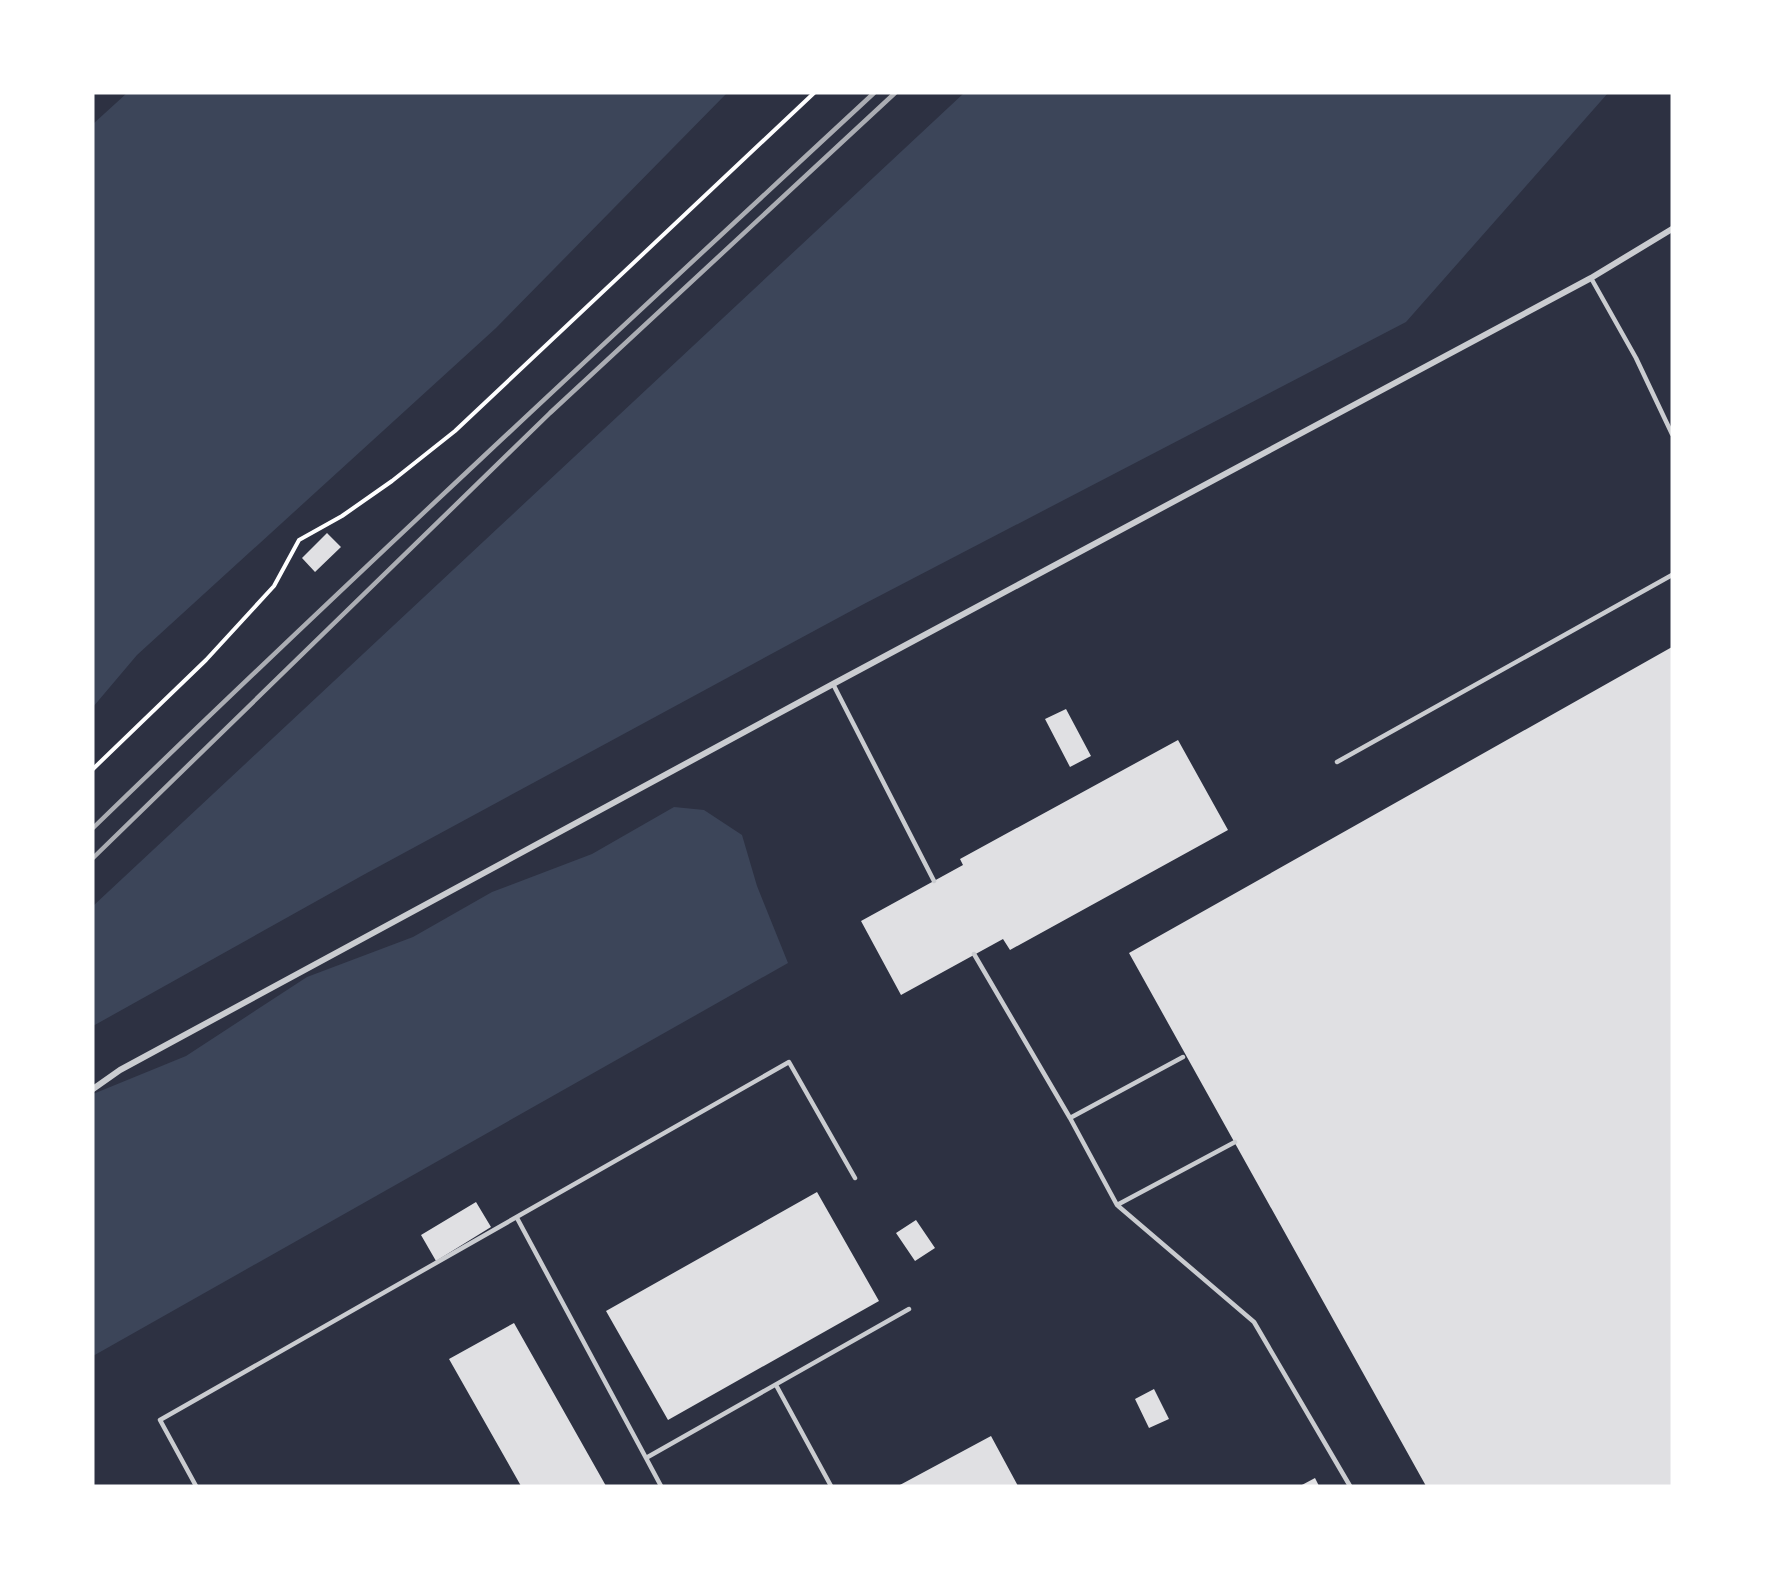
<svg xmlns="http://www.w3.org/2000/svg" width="1765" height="1579" viewBox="0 0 1765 1579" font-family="'Crimson Pro',serif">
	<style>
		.green { fill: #3c4559 }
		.building { fill: #e0e0e3 }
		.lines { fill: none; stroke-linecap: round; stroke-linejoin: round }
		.path { stroke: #fff; stroke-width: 4 }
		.service { stroke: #caccd0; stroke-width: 4.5 }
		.minor { stroke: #caccd0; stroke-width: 6 }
		.rail { stroke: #abadb3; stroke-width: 4.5 }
	</style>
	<rect width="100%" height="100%" fill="#2d3142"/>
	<!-- green -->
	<path class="green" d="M127 93H727L496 328 137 655 93 707V124Z
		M964 93H1608L1406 322 862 605 365 874 93 1026V906Z
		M674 807 704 810 742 835 757 886 788 963 93 1356V1094L186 1056 307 977 413 937 492 892 592 854Z"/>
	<!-- building -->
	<path class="building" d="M327 533 341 547 315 572 302 558Z
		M1672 647V1486H1426L1129 953Z
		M1066 709 1091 756 1070 767 1045 719Z
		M1178 740 1228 830 1010 950 1003 939 901 995 861 921 963 865 960 859Z
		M817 1192 879 1301 668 1420 606 1311Z
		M476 1202 491 1227 436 1261 421 1235Z
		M916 1220 935 1248 915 1261 896 1233Z
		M514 1323 606 1486H521L449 1359Z
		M1154 1389 1169 1419 1149 1428 1135 1399Z
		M991 1436 1018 1486H898Z
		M1315 1478 1319 1486H1300Z"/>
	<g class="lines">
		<!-- path -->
		<path class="path" d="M93 769 206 660 274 586 299 540 342 516 392 481 455 431 814 93"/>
		<!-- service -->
		<path class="service" d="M1591 278 1636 358 1672 434
			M833 684 934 881
			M1337 762 1672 575
			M974 954 1070 1118 1117 1205 1254 1322 1350 1486
			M1070 1118 1183 1057
			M1117 1205 1235 1142
			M517 1218 646 1458
			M776 1385 831 1486
			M196 1486 160 1420 789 1062 855 1178
			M661 1486 646 1458 909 1309"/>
		<!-- minor -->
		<path class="minor" d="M93 1089 120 1070 833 684 1591 278 1672 229"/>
		<!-- rail -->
		<path class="rail" d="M93 828C350 579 612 336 874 93
			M93 858 550 413 895 93"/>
	</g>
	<!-- border -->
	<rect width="1765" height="1579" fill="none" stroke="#ffffff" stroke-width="189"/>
</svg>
